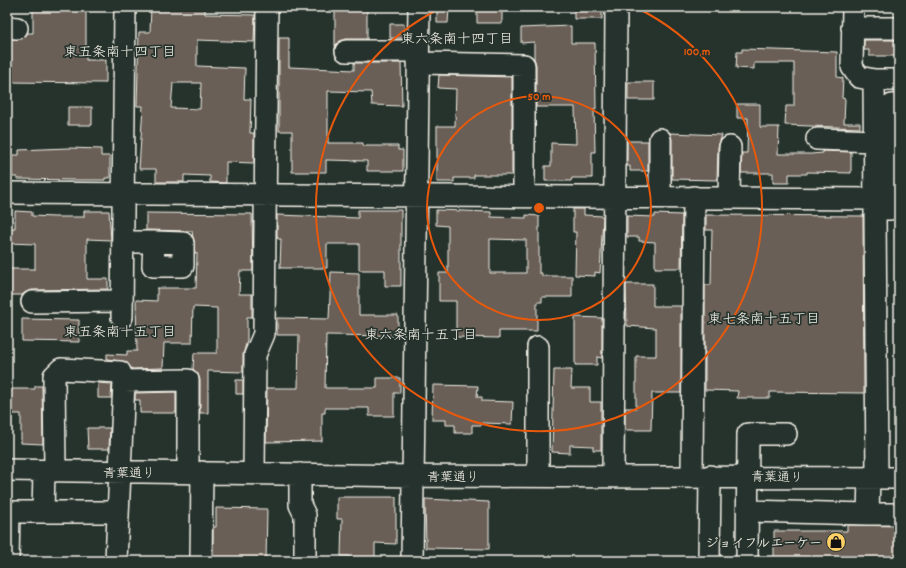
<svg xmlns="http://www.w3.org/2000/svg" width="906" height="568" viewBox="0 0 906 568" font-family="Dekko,'Klee One',sans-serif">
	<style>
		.building { fill: #695e56; stroke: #f4f1e8; fill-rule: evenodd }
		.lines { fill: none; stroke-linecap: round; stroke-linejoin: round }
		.minor-casing { stroke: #f4f1e8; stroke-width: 24 }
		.minor { stroke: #26332d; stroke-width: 21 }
		.ring { fill: none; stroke: #e8590c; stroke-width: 2 }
		.labels { text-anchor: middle; stroke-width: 3.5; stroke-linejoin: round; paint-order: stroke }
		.street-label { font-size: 13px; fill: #f4f1e8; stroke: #26332d }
		.poi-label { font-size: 13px; font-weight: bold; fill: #f4f1e8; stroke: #26332d; text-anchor: end }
		.neighbourhood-label { font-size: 14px; fill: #f4f1e8; stroke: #26332d }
		.centre { fill: #e8590c; stroke: #26332d; stroke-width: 2 }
		.ring-label { font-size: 12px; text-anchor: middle; font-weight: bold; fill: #e8590c; stroke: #26332d; stroke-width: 3.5; stroke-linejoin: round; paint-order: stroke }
	</style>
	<rect width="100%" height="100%" fill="#26332d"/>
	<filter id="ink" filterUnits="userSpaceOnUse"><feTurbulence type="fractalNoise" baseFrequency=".025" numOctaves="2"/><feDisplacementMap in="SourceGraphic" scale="8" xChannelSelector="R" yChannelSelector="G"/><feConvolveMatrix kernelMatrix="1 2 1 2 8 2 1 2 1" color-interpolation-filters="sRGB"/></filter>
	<g filter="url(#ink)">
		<!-- building -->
		<path class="building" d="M33 7H86V60H106V83L7 82V39H22L28 33H33Z
			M151 7H205V14L255 15 254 42 197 40V66L245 68 244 99H251L250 133H254V163L226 162V183L210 182V176L184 175V182H156V169H139L143 106H137L139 32H150ZM173 83H201L200 109 171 108Z
			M335 7H367V39H346L340 41 335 46Z
			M477 7H502V23H477Z
			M574 7H602V19H574Z
			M437 8 449 9 448 23H437Z
			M390 24H404V38H390Z
			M571 26V43H595L596 109H594L595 152H592V178H572L571 181H545V166H551V143L576 144 575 107H536V65L534 58V42L521 43V28Z
			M279 38H289V67L354 70V63H401L402 106 372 105 371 92 328 91V143H363V146H398V150H403V171H367V161L326 160V172H292V131H279Z
			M864 40H899V56H869V50H864Z
			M742 49 837 52V77L843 78 842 98 845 99 844 123H860V128L785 125 786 106H794V63H754V69L736 68 737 52H742Z
			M439 75 512 77V175H474V178H454V182H437V126H455L456 89 438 88Z
			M628 82H654V100H628Z
			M737 104H760V127H779L778 154H811L823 153V151L851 152V173L807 172V174H789V183H773V173H741L742 153H747L748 118H737Z
			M68 107H92V125H68Z
			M670 133 722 135 718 147 717 180 672 179V139Z
			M627 141H648V171H630V166H627Z
			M68 148 101 149V156H110V178H105V180H75L17 179V177H12V155H19V150Z
			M573 209H584V215L603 216 600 273 595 272V276L575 275 576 232H573Z
			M358 210H401V286H385V270H359V244H327V268H280L281 239H278L277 236V215L358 218Z
			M436 210 491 212V217L526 218V215L539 216V273H542V276H572V297H542V302H537V331H499V338L456 337V301H439V273H448V226L436 225ZM490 239 526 240V273H490Z
			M15 211 32 212V216L54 217H84V211H109L111 240 87 239V279H108V289L32 290 26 292 22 295H7V269H35V244L7 243V228H15Z
			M146 213 252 214 253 271H240L239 294H252V317H247V340L243 355V372L208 371V413H200V380L198 374 193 369 194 353H217V308L193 307 192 343H164L163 368 132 369 126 362 107 359V354L127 355V351H137L136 300 157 301V288H196L197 253H195L192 231 146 230Z
			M655 214 682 215 681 268H655V242L639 241V237H627V216L655 217Z
			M706 215 863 216 864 393 770 392V398H737L738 391 705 390V285H711L712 230H706Z
			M331 272 359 273V315H398V336L326 335 325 388H377V378H400V393H394V416H369V408H325V413H322V441L266 442 267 388H298L299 335H277V318L329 319Z
			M626 284H653V306H681V393H652L651 430H625V408H636V356H656V328L627 326Z
			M575 317 602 318V358L597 357V365H575Z
			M22 319 79 320V342L22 341Z
			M554 370H572L571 388H590V402H601V450H593V446L570 445V453L552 452Z
			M236 380H243V394H236Z
			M98 383 112 384 111 398H98Z
			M433 385 478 386 477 397H482V401L513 402 512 424 482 423V425H472V433H455V425H446V420H432Z
			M35 386H42L43 444 21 443V414H7V389H35Z
			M176 392V413H140V400H135V393Z
			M87 428H110L109 449H88Z
			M337 497H396V544L375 543V560H349V556H341L342 519H337Z
			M425 499 489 502V549L426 548Z
			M216 508 267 509 266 561H213V527H216Z
			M847 525 899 526V561H774V531H847Z"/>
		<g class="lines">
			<defs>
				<path id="minor" d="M853 7 852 67 859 77 874 80 877 478
					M7 27 17 28
					M852 28H899
					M346 51H418
					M418 63 524 65V195
					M874 80H899
					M660 139V197
					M817 139 875 141
					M7 193 875 199
					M729 197 730 147
					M875 209H890L892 105H899
					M123 242H154L153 266H183V243L154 242
					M32 302 122 301
					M122 317 125 7
					M124 381 188 380V472
					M7 470 414 476 899 478
					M55 471 54 376 61 369 120 372 124 381 116 561
					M254 473 255 355 264 334 267 7
					M300 474V505L305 515V561
					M538 476V347
					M613 476 616 7
					M692 476 694 197
					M748 511 868 514 869 477
					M43 512 44 471
					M868 514H899
					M8 561 9 512H118
					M201 561 202 472
					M412 561 419 7
					M709 561 710 476
					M747 561 748 434H786"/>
			</defs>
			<!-- minor casing -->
			<use href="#minor" class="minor-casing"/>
			<!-- minor -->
			<use href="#minor" class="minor"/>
		</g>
	</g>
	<!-- distance rings -->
	<g class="ring">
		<circle cx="539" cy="208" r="112"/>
		<path d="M637 8A223 223 0 1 1 441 8"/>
	</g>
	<!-- icons -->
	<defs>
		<symbol id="shop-disc" viewBox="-11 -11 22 22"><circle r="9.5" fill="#ffd166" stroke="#26332d"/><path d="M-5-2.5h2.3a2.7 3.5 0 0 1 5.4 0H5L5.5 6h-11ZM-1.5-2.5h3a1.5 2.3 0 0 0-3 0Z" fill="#111"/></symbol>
	</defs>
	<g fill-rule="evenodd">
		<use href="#shop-disc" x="825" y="531" width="22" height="22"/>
	</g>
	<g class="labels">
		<!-- street labels -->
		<g class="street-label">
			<text x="129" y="477">青葉通り</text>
			<text x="453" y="481">青葉通り</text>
			<text transform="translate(777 476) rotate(1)" y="5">青葉通り</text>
		</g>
		<!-- poi labels -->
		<g class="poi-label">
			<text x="822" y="547">ジョイフルエーケー</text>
		</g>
		<!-- neighbourhood labels -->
		<g class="neighbourhood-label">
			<text x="457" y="43">東六条南十四丁目</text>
			<text x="120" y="56">東五条南十四丁目</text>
			<text x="764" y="323">東七条南十五丁目</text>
			<text x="120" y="336">東五条南十五丁目</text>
			<text x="421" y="339">東六条南十五丁目</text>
		</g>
	</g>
	<circle cx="539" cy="208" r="6" class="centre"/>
	<g class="ring-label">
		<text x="697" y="55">100 m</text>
		<text x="539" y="100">50 m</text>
	</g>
	<!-- margin -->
	<rect width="906" height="568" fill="none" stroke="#26332d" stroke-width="24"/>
	<rect x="12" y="12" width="882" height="544" fill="none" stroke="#f4f1e8" stroke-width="1.5" filter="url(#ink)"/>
</svg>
